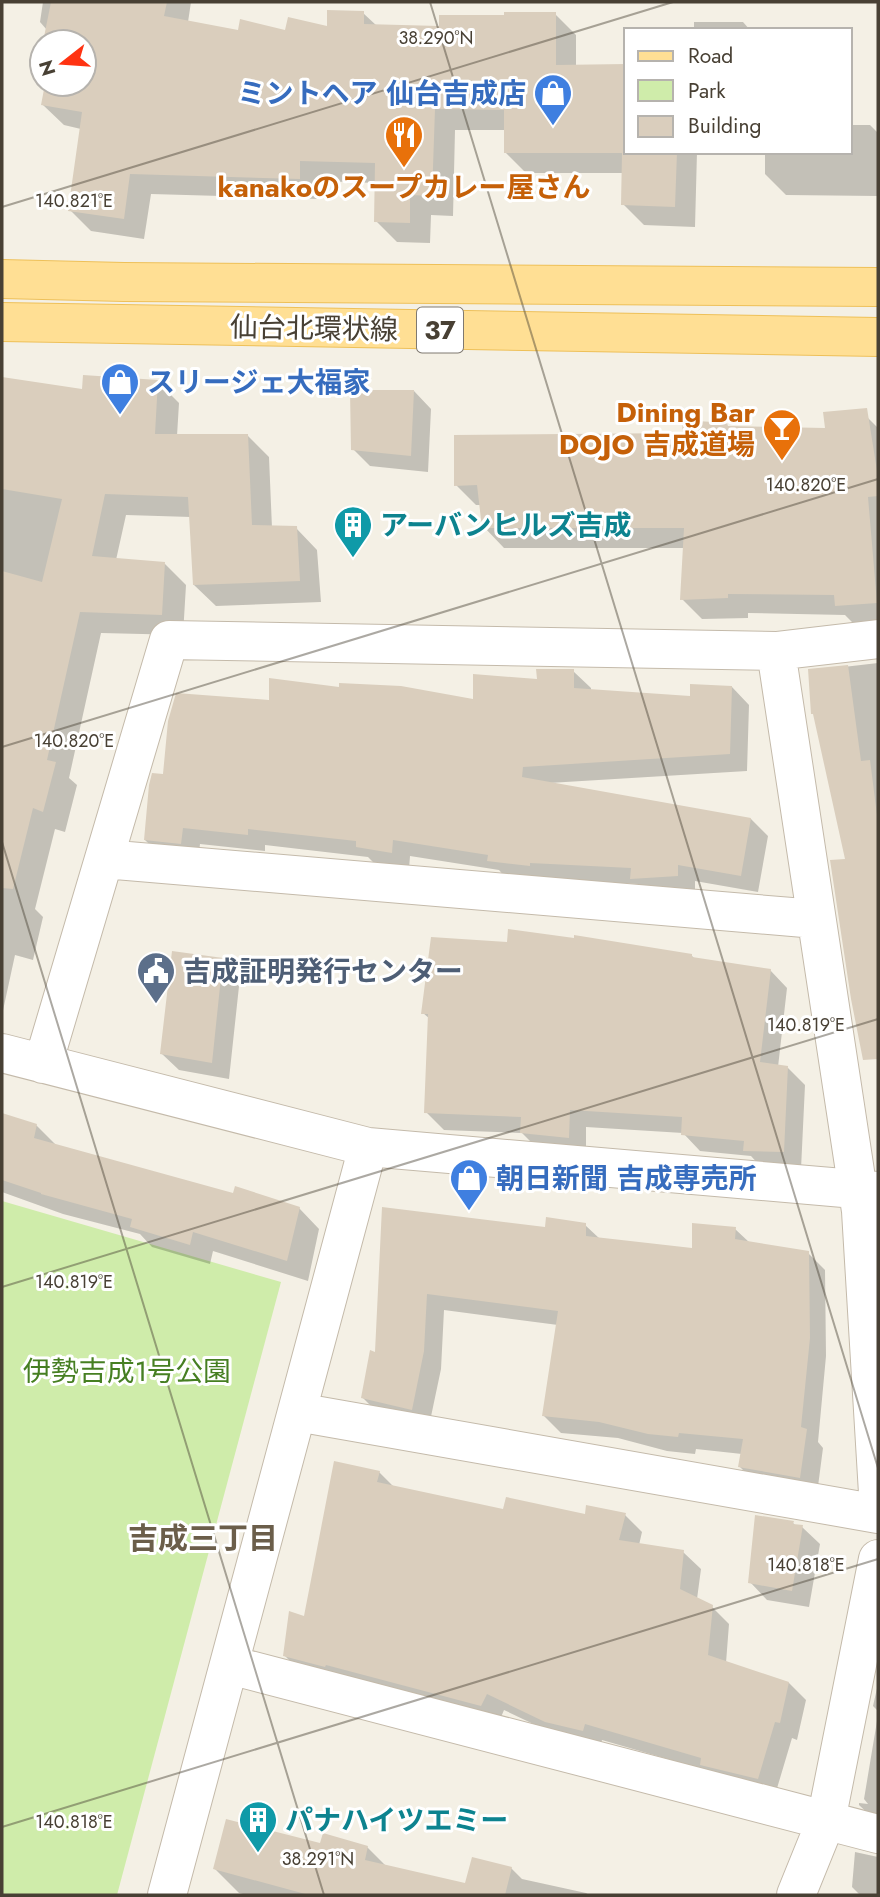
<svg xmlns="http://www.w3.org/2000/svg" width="880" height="1897" viewBox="0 0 880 1897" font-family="Jost,'Noto Sans JP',sans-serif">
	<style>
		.green { fill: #cfecaa }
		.shadow { fill: #0003 }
		.building { fill: #dacebd }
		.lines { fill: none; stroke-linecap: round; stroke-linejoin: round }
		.minor-casing { stroke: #c4baaa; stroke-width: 40 }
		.primary-casing { stroke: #eec059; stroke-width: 40 }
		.minor { stroke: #fff; stroke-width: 38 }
		.primary { stroke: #ffdf94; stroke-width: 38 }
		.ticks { fill: none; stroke: #484034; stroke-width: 2; stroke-opacity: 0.45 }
		.labels { text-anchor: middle; stroke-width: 6; stroke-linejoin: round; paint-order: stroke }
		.shield { fill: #fff; stroke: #7f7971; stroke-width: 2 }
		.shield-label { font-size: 26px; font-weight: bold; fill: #484034 }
		.shop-label { font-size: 28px; font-weight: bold; fill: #366cbe; stroke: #fff; text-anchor: start }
		.food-label { font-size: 28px; font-weight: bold; fill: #c56008; stroke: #fff }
		.street-label { font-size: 28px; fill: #484034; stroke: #fff }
		.culture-label { font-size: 28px; font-weight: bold; fill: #0d838f; stroke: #fff; text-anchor: start }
		.service-label { font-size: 28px; font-weight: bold; fill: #4e5e75; stroke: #fff; text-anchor: start }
		.park-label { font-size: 28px; fill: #467f22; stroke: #fff }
		.neighbourhood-label { font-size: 30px; font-weight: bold; fill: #6b5e4a; stroke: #fff }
		.ticks-label { font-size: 18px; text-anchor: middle; fill: #484034; stroke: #fff; stroke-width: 6; stroke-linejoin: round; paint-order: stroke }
	</style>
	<rect width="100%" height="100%" fill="#f4f0e5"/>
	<!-- green -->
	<path class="green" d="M2 1201 281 1282 117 1895H2Z"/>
	<!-- shadow -->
	<path class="shadow" d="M43 2H191L188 22 239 32H286L329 28 363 13 377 26 441 27 555 14 576 35V66H626V152H697L695 227 644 225 623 204 624 173H526L505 152V130H455L453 216 431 215 430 243 397 242 376 221V183L320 181V199L151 194 144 239 91 231 70 210 81 129 64 125 43 105 47 84H84V42H45L47 30 40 22Z
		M694 22H743L750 30H694Z
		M850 125H870L878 133V196L786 195 765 174V152H850Z
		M2 379 84 391 158 382 179 403 177 436H248L269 457 272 528H296L317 550 321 602 216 606 194 585 191 517 126 515 116 560 165 564 186 585 183 635 101 633 69 778 77 785 65 832 55 829 35 909 43 917 33 960 15 955 2 1015Z
		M414 391 431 409 428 472 370 466 353 449Z
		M860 410 878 428V624L857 627 845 615 748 613V618L702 619 682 599 684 548H504L484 527 481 505H476L456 485 684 434 729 427 827 429Z
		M878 663V1021L870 1022 847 861 809 671Z
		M573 671 591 688V691L692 697 732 687 749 705 747 771 549 783 751 819 768 836 758 892 695 881V893L649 895 638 884 506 878 499 870 410 856 409 869 375 864 368 857 265 845V851L200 844 198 860 163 857 145 840 164 776 271 702H474Z
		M692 956 695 959 770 970 787 988 778 1067 788 1068 805 1085 801 1169 762 1168 751 1156 700 1151 683 1133 586 1127V1154L539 1150 522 1133 444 1130 426 1112 430 1019 423 1013Z
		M223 960 240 977 229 1079 179 1070 161 1053Z
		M2 1115 36 1125 57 1146 234 1195 299 1208 319 1229 308 1281 213 1251 210 1264 152 1247 140 1234 63 1214 2 1192Z
		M384 1209 547 1229 585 1225 600 1239 694 1250 735 1229 750 1243 808 1253 825 1270 826 1356 818 1442 823 1448 817 1494 757 1484 740 1467 742 1454 696 1449 695 1454 667 1451 618 1438 561 1433 544 1416 558 1325 444 1310 441 1369 429 1426 380 1415 363 1398 377 1354Z
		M379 1472 394 1487 504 1511 586 1516 625 1515 642 1532 639 1545 683 1552 701 1569 697 1599 712 1607 729 1624 726 1663 789 1683 806 1700 797 1740 792 1738 775 1795 709 1771 602 1740 600 1747 563 1738 504 1710 499 1722 302 1673 285 1656Z
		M793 1523 796 1526 802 1527 820 1544 809 1607 767 1600 750 1582Z
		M878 1684V1711L873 1706Z
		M878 1715V1823L859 1805V1803L868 1804 864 1799Z
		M321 1845 367 1847 386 1866 466 1884 511 1868 522 1879 586 1893 589 1895H247L239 1893 215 1869Z
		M855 1852 878 1857V1895H860L852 1887Z"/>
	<!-- building -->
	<path class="building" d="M51 2H167L164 16 238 30 240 19 285 30 288 17 327 26V10L364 11V24L439 26V15H504V12H556V65L626 64V152H677L675 207 621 205 622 153H504V110L435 109 432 196 410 195V223L374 222 375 163 300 161V179L130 174 124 219 68 211 82 112 41 105 45 84H84V42H43Z
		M83 375 158 380 155 434H248L252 525 297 526 300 581 193 585 188 497 105 494 92 556 165 562 162 615 80 612 47 760 56 762 43 812 33 808 13 889 2 888V571L42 582 62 499 2 489V377L82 389Z
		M350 390H414L411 456 351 450Z
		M867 408 878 477V496L868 497 877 603 835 606 834 595 728 594V598L680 600 684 528H482L477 485 454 486V435L682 433 683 420 727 423 728 426 825 428 823 412Z
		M848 665 861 761 870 760 878 823V1059L863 1060 851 999 830 860 845 859 813 714H811L808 669Z
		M536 669H574V688L690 696V684L732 686 730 754 523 767 522 777 751 818 741 876 678 865V876L630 879 631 868 530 863V866L487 861 488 855 393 840 392 853 356 847V841L248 829V835L183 828 181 844 144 840 149 785 152 773 163 774 168 721 176 693 269 700V678L339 687V683L401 686 473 699V674L537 679Z
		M508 929 574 938V935L692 954V957L771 969 760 1062 788 1066 784 1152 743 1151 744 1141 681 1135 682 1117 570 1110 569 1138 520 1133 521 1117 424 1113 428 1014H421L431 937 507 942Z
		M172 951 223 958 212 1063 160 1054Z
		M2 1113 37 1124 34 1138 233 1193 235 1186 300 1207 287 1261 193 1232 190 1245 130 1227 132 1219 41 1194V1193L2 1180Z
		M382 1207 545 1227 546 1217 586 1223V1236L692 1248V1223L736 1227 735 1239 809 1251 810 1338 801 1427 807 1429 800 1478 738 1467 743 1439 679 1433 678 1437 648 1434 599 1422 542 1416 558 1311 427 1294 424 1351 412 1410 361 1398 370 1350 375 1352Z
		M334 1461 380 1471 377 1482 503 1509 506 1497 585 1514 586 1505 626 1513 619 1540 684 1550 680 1589 713 1605 708 1655 789 1682 780 1723 775 1722 758 1779 700 1765 701 1758 585 1724 583 1731 545 1722 487 1694 481 1706 326 1665 325 1667 283 1656 289 1611 304 1616Z
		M755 1515 794 1521 793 1524 803 1525 792 1591 748 1583Z
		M226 1819 320 1843 323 1833 368 1846 365 1860 465 1883 472 1857 512 1867 505 1895H309L213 1869Z"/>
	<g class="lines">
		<defs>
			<path id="minor" d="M776 651 861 1211 878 1493
				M104 859 816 919
				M2 1053 368 1147 878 1191
				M43 1064 169 640 776 651 878 639
				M297 1412 878 1514
				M230 1665 878 1834
				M167 1895 368 1147
				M796 1895 826 1821 878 1559"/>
			<path id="primary" d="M2 279 124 282 878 287
				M2 322 878 337"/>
		</defs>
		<!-- minor casing -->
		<use href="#minor" class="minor-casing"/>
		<!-- primary casing -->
		<use href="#primary" class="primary-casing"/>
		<!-- minor -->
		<use href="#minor" class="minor"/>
		<!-- primary -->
		<use href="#primary" class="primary"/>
	</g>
	<!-- ticks -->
	<path class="ticks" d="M430 2 878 1468M2 207 673 2M2 747 878 479M2 842 324 1895M2 1287 878 1019M2 1827 878 1559"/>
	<!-- icons -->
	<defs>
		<symbol id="shop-pin" viewBox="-11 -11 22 30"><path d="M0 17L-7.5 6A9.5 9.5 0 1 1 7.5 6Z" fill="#3f7fe0" stroke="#fff"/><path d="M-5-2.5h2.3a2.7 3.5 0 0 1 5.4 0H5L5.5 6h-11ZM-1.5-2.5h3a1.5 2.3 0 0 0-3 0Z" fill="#fff"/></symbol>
		<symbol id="restaurant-pin" viewBox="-11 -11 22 30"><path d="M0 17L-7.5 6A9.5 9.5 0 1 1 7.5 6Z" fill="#e8710a" stroke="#fff"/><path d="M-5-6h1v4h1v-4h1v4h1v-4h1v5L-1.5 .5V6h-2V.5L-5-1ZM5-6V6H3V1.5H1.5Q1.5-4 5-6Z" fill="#fff"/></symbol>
		<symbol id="bar-pin" viewBox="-11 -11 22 30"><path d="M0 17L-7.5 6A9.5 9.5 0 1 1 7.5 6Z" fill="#e8710a" stroke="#fff"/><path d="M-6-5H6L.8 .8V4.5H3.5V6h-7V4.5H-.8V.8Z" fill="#fff"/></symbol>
		<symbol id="building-pin" viewBox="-11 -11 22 30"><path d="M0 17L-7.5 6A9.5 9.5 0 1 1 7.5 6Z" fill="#0f9aa8" stroke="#fff"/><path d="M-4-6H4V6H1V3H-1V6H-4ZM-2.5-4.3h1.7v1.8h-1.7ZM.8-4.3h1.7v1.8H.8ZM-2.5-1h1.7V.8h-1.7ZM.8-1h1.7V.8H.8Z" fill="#fff"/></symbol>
		<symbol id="civic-pin" viewBox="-11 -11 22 30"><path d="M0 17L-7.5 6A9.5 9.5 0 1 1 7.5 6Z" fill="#5c6f8a" stroke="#fff"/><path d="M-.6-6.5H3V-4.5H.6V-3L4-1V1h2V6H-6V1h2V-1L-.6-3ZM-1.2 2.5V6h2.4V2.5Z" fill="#fff"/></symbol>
	</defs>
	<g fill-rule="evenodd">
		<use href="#shop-pin" x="531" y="71" width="44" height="60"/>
		<use href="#restaurant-pin" x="382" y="113" width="44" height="60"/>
		<use href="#shop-pin" x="98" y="360" width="44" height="60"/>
		<use href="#bar-pin" x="760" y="406" width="44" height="60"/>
		<use href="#building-pin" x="331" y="503" width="44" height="60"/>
		<use href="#civic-pin" x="134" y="949" width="44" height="60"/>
		<use href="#shop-pin" x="447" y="1156" width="44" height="60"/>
		<use href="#building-pin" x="236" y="1798" width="44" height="60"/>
	</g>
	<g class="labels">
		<!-- shield labels -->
		<rect class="shield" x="417" y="307.5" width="46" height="45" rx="5"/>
		<g class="shield-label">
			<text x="440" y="339">37</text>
		</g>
		<!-- shop labels -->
		<g class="shop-label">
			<text x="526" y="103" text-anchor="end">ミントヘア 仙台吉成店</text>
			<text x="147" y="392">スリージェ大福家</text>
			<text x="496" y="1188">朝日新聞 吉成専売所</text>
		</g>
		<!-- food labels -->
		<g class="food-label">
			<text x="404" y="197">kanakoのスープカレー屋さん</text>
			<text x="755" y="422" text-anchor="end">Dining Bar<tspan x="755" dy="32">DOJO 吉成道場</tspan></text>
		</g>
		<!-- street labels -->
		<g class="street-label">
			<text transform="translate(314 328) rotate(1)" y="10">仙台北環状線</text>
		</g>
		<!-- culture labels -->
		<g class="culture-label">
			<text x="380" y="535">アーバンヒルズ吉成</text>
			<text x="285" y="1830">パナハイツエミー</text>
		</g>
		<!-- service labels -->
		<g class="service-label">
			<text x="183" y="981">吉成証明発行センター</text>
		</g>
		<!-- park labels -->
		<g class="park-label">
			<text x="127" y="1381">伊勢吉成1号公園</text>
		</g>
		<!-- neighbourhood labels -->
		<g class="neighbourhood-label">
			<text x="203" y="1549">吉成三丁目</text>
		</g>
	</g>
	<g class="ticks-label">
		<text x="436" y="44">38.290°N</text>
		<text x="74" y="207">140.821°E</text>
		<text x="806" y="491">140.820°E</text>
		<text x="74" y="747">140.820°E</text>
		<text x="806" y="1031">140.819°E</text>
		<text x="74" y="1288">140.819°E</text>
		<text x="806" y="1571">140.818°E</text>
		<text x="74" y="1828">140.818°E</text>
		<text x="318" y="1865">38.291°N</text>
	</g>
	<!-- border -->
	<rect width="880" height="1897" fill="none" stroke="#484034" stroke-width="7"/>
	<!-- legend -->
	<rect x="624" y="28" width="228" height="126" fill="#ffffff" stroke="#b6b3ae" stroke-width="2"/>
	<rect x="638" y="51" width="35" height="10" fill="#ffdf94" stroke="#b6b3ae" stroke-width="2"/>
	<text x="688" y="63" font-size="21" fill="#484034">Road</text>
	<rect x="638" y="80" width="35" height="21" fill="#cfecaa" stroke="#b6b3ae" stroke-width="2"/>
	<text x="688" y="98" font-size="21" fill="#484034">Park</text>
	<rect x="638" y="116" width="35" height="21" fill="#dacebd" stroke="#b6b3ae" stroke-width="2"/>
	<text x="688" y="133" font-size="21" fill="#484034">Building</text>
	<!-- north arrow -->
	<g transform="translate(63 63) rotate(253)"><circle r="33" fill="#ffffff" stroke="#b6b3ae" stroke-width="2"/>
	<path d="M0-5L12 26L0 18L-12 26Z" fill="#ff3312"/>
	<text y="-10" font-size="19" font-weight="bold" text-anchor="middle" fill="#484034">N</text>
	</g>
</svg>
